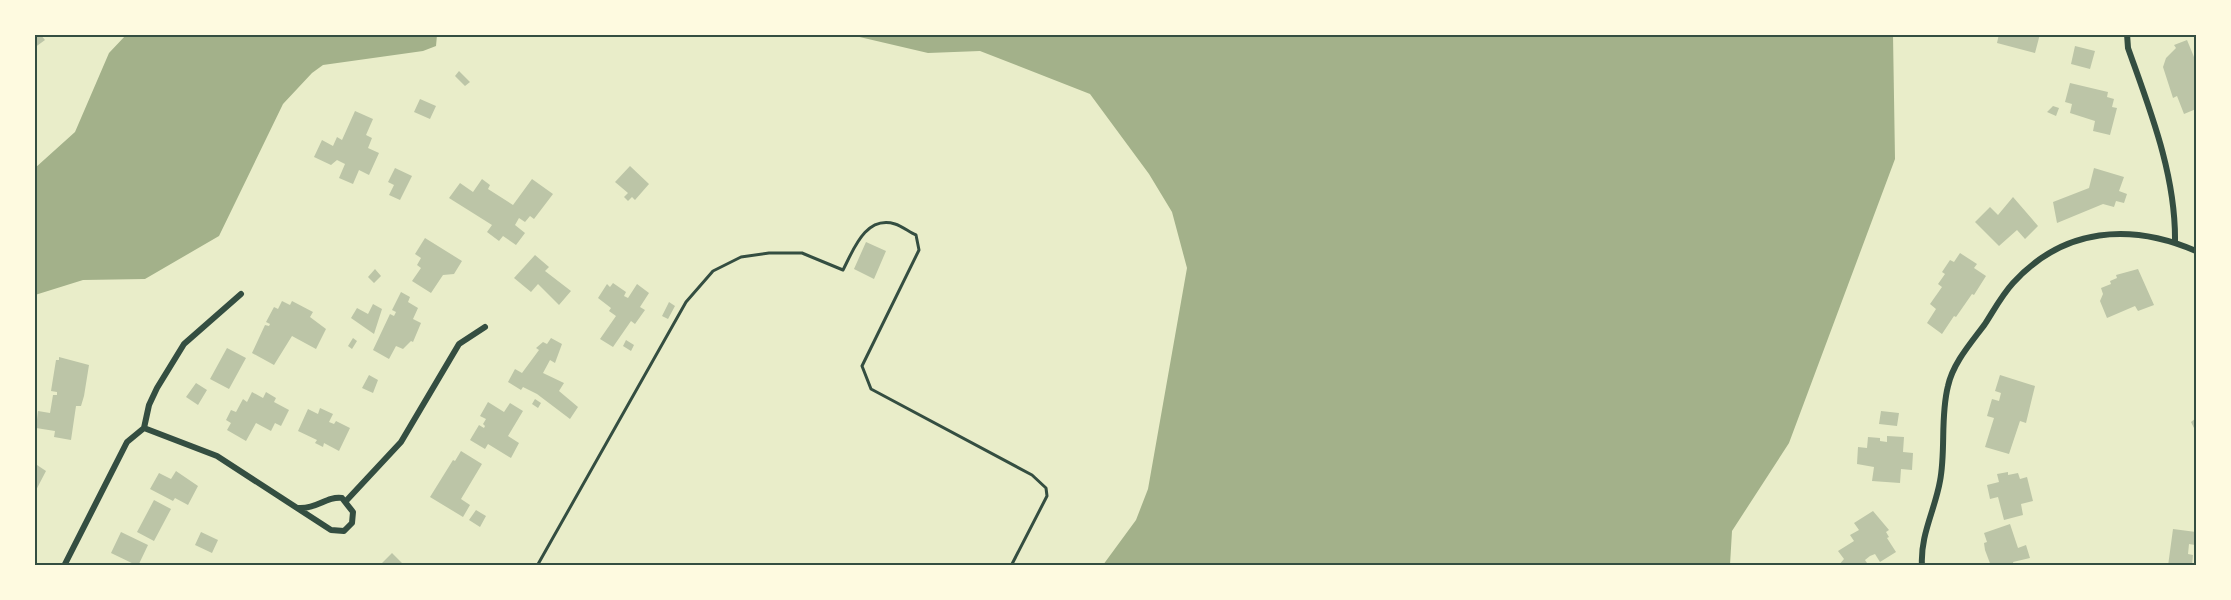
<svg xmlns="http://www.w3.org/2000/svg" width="2231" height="600" viewBox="0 0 2231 600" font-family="'Alegreya Sans',sans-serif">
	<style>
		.water { fill: #a3b18a }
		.building { fill: #bcc5a7 }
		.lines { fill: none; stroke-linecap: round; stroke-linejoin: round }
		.service { stroke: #344e41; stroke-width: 3 }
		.minor { stroke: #344e41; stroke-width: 6 }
		.neatline { fill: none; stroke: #344e41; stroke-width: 2 }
	</style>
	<rect width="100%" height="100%" fill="#e9edc9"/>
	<!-- water -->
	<path class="water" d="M126 35V34L437 35 436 46 423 51 323 65 312 73 283 104 219 236 145 279 83 280 35 295V168L75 132 109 53Z
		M851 35H1893L1895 159 1789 443 1732 531 1730 565H1103L1136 520 1148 489 1187 268 1172 212 1149 174 1090 94 980 51 928 53Z"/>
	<!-- building -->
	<path class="building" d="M34 34H40L45 40 34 48Z
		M1999 34H2040L2035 53 1997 43Z
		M2187 40 2194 57 2196 56V109L2184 114 2177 96 2173 98 2163 67 2166 58 2176 48 2174 45Z
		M2075 46 2095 51 2090 69 2071 64Z
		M459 71 470 82 465 86 455 76Z
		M2070 83 2108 92 2107 97 2114 99 2112 107 2117 108 2110 135 2093 131 2095 121 2070 113 2072 104 2065 102Z
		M420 99 436 106 430 119 414 112Z
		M2053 106 2059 108 2056 116 2047 112Z
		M355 111 373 119 366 135 372 138 368 148 379 153 369 175 359 170 353 184 339 178 345 164 337 160 331 165 314 157 322 140 333 146 337 137 342 140Z
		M630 166 649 184 635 200 632 197 628 201 624 197 628 193 615 182Z
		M395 168 412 176 400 200 389 195 394 185 388 182Z
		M2094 168 2124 177 2119 191 2127 194 2124 203 2116 201 2114 207 2103 204 2057 223 2053 202 2089 188Z
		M482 179 490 185 488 189 513 205 532 179 553 194 534 219 530 216 525 222 519 218 515 225 525 233 516 245 503 236 499 241 487 232 492 225 449 198 460 183 473 192Z
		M2013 197 2038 226 2025 239 2017 230 1999 246 1975 222 1990 207 1998 215Z
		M425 238 462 261 454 274 443 275 431 293 412 281 421 268 417 265 421 258 415 254Z
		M866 242 886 251 874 279 854 269Z
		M1960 253 1977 264 1974 268 1986 276 1974 295 1972 294 1956 317 1954 316 1942 334 1927 323 1936 309 1930 304 1942 287 1938 284 1945 274 1942 272 1950 260 1954 262Z
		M535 255 549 267 545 271 571 291 559 305 538 284 531 292 514 278Z
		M375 269 381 276 374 283 368 277Z
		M2138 269 2154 305 2138 311 2135 306 2107 318 2100 301 2103 294 2101 288 2111 284 2110 281 2117 278 2116 275Z
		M613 283 626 292 624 296 628 298 637 284 649 293 640 307 645 310 635 324 631 321 613 347 600 339 616 316 609 311 611 308 598 298 607 284 610 287Z
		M401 292 410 297 408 302 418 308 413 319 421 323 413 342 411 341 403 349 396 346 389 359 373 350 390 314 394 316 396 312 392 310Z
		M282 301 290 305 292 301 313 312 310 317 326 329 316 349 292 336 274 365 252 353 265 325 269 326 270 324 266 322 274 307 278 309Z
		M669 302 675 306 668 319 662 316Z
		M373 304 382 309 374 334 351 318 357 308 368 314Z
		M353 338 357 341 352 349 348 346Z
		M551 338 562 344 555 363 550 360 543 373 564 383 559 391 578 407 570 419 537 394 523 387 521 390 508 382 515 369 522 373 539 350 536 348 543 342 547 344Z
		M626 340 634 345 631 351 623 346Z
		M227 348 246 358 229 389 210 379Z
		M59 357 89 365 84 396 81 406H76L71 440 54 437 55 431 36 428 38 411 50 413 53 395H57V392L51 391 56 360H59Z
		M369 375 378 380 373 393 362 388Z
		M2000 375 2035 386 2026 423 2020 421 2009 454 1985 447 1994 418 1987 416 1992 399 1999 401 2001 393 1995 391Z
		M196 383 207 390 198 405 186 397Z
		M252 392 263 398 266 392 276 398 274 402 289 410 281 426 275 423 271 431 256 423 246 441 227 430 231 423 226 420 231 410 236 412 243 399 247 402Z
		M535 399 541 403 538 408 532 404Z
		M488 402 504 412 510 403 523 411 508 436 519 443 511 458 488 444 485 449 470 440 479 425 484 428 485 426 483 424 486 419 480 416Z
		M320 408 333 414 329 422 334 424 336 421 350 428 339 451 324 443 323 447 315 443 317 440 298 431 308 409 318 414Z
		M1881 411 1899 413 1897 426 1879 424Z
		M2196 418V432L2191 422Z
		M1887 436 1904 437 1903 452 1913 453 1912 470 1901 469 1900 483 1872 481 1874 467 1857 464 1858 447 1867 448 1868 437 1880 438V441L1887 442Z
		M461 451 482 464 461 499 470 505 463 517 430 497 453 460 455 461Z
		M34 463 46 471 34 494Z
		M176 471 198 486 188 505 175 498 173 501 150 489 159 473 171 479Z
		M2008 472V475L2018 473 2020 479 2027 477 2033 501 2021 504 2023 515 2004 520 1998 497 1990 499 1987 485 1999 482 1997 474Z
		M154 500 171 509 154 541 137 532Z
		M476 510 486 516 480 527 469 520Z
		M1873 511 1889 530 1886 532 1889 537 1887 538 1896 552 1880 562 1875 554 1870 556 1865 560 1869 566H1838L1844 559 1838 551 1854 541 1850 535 1859 530 1854 523Z
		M2010 524 2018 548 2026 545 2030 558 2013 562 2014 566H1991L1985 550 1984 543 1987 542 1984 533Z
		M2173 529 2196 532 2195 545 2189 544 2188 554 2193 555 2192 566H2168Z
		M121 532 148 545 138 566 111 553Z
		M201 532 218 540 212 553 195 545Z
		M392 553 405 566H379Z"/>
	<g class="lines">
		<!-- service -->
		<path class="service" d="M537 566 686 302 713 271 741 257 769 253H802L843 270C853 251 865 215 895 224 902 226 909 232 916 235L919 250 862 366 871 389 1032 475 1046 488 1047 496 1011 566"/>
		<!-- minor -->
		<path class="minor" d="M2127 34 2128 48C2150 110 2176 175 2175 242
			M144 428 217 456 331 530 344 531 352 523 353 512 342 498C326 496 318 509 299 508
			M346 501 401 442 459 344 485 327
			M64 566 127 442 144 428 149 405 157 388 184 344 241 294
			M1922 566C1920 535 1935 510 1940 481 1946 450 1940 417 1948 386 1953 363 1971 343 1985 324 1994 310 2002 295 2013 283 2064 227 2131 223 2196 251"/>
	</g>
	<!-- border -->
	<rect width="2231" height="600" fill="none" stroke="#fefae0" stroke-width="72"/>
	<rect x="36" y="36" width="2159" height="528" class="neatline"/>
</svg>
